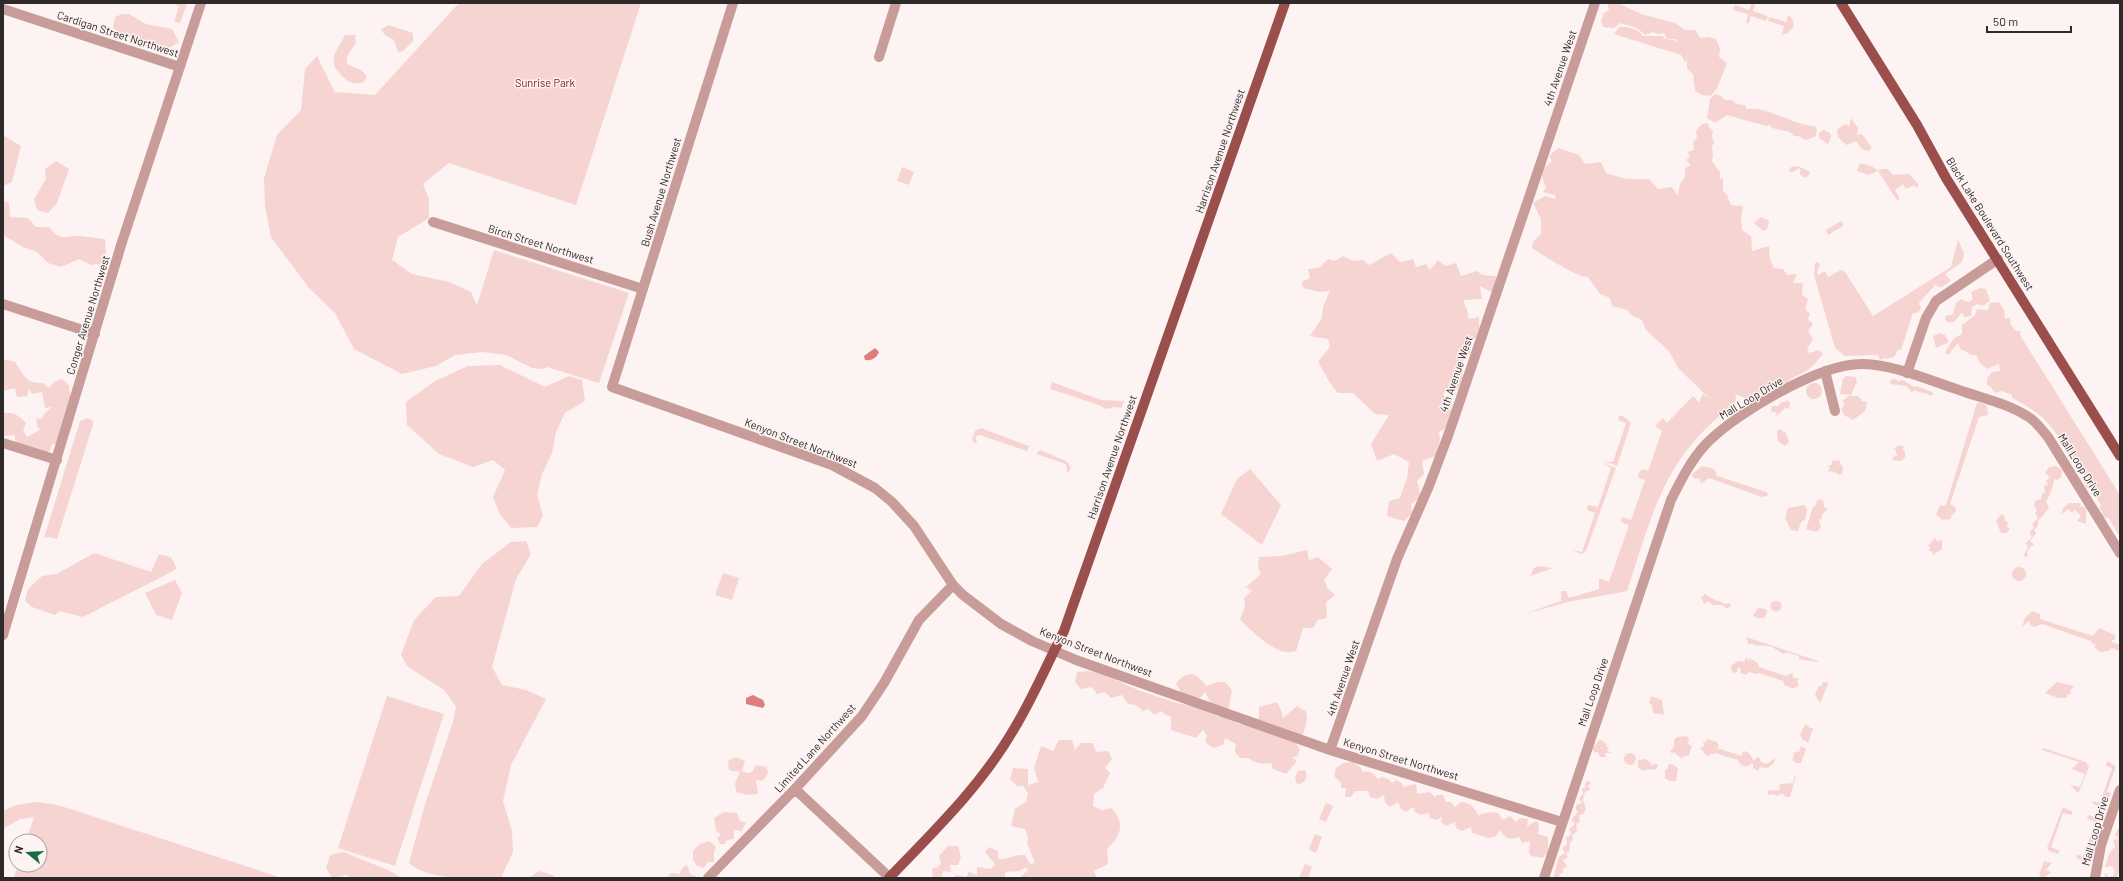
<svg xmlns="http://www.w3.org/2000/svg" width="2123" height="881" viewBox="0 0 2123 881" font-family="Barlow,sans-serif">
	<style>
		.green { fill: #f6d4d2 }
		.water { fill: #de7e7b }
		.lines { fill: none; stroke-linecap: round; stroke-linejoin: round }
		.minor { stroke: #c89c99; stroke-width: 10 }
		.major { stroke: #9b4f4d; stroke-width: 10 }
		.labels { text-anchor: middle; stroke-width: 3; stroke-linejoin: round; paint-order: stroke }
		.street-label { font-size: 11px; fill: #2f2a2a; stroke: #fdf3f2 }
		.park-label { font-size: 11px; fill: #840e1c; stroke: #fdf3f2 }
	</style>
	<rect width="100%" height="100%" fill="#fdf3f2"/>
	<!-- green -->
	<path class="green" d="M172 3 187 4 180 23 174 22 179 6Z
		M459 3H641L576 205 449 163 423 184 429 199V218L398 237 392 260 412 274 449 282 471 292 477 305 494 250 629 293 599 383 547 367 543 369 532 368 506 355 482 352 455 355 436 366 402 374 354 349 335 313 309 288 271 237 265 206 264 178 277 135 301 110 305 69 317 56 335 92 375 95Z
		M1607 3H1618L1641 14 1675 23 1685 30H1695L1700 38 1708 37 1716 39 1720 48 1719 57 1727 63 1717 88 1711 96 1702 95 1695 91 1693 74 1687 69V53L1686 63 1681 55 1614 34 1619 27C1630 27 1636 28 1643 36H1662L1665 39 1673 40 1678 43 1675 39H1667L1664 33 1657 34 1653 32 1645 35C1635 25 1632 27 1620 23L1614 28 1603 27 1601 21 1604 13 1609 10Z
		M1752 3 1755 4 1753 11 1768 16 1766 21 1751 16 1749 23H1746L1748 14 1733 10 1735 5 1749 10Z
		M122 14H129L146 24 172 29 179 42 165 51C150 49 140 47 129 36L121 37 113 27 115 17Z
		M1788 15 1792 18 1794 26 1788 33 1782 35 1784 26 1768 21 1769 17 1786 22Z
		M388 25 413 33V41L403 51 398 52 394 40 385 35 381 30Z
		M345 35H355L356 43 347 56V64L361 70 367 76 364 82C350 87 342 77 334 66V55Z
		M1715 94 1721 96 1725 100H1732L1736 104 1745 105 1747 109C1770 106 1793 126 1815 126L1817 130 1815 137 1805 140 1798 136H1794L1790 132 1772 128 1770 125 1766 126 1727 115 1715 123 1707 118 1710 99Z
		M1851 118 1858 128 1857 135 1862 134 1872 148 1868 151 1862 149 1856 141 1846 145 1838 137 1837 130 1845 124 1849 126Z
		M1708 123 1709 127 1713 131 1712 137 1714 142 1712 147 1713 157 1711 160 1720 172V179L1723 178V191L1727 195 1731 205 1743 206 1741 218 1742 230 1751 236 1752 251 1769 246 1770 260 1774 268 1783 269 1787 275 1797 274 1793 283H1803L1802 295 1808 299 1805 309 1810 314 1808 319 1813 324 1808 331 1813 339 1807 349 1809 353 1819 350 1823 354C1817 361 1811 369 1803 373 1795 377 1793 376 1786 383L1777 382V387L1770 391 1763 388 1761 395 1751 401 1736 394 1735 406 1727 414 1724 412C1662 463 1651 519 1627 591L1568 602 1524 614 1561 601V591H1566L1569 598 1599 589V578L1609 582 1629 525 1621 522V519L1623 517 1631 520 1645 480 1638 478 1639 472 1644 469 1648 471 1662 431 1655 426 1663 418 1667 423 1693 396 1699 402 1703 394 1709 398 1678 368 1669 351 1646 330 1642 320 1631 315 1627 310 1612 306 1610 298 1600 294 1588 277C1576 277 1543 255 1532 248L1533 242 1541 234V219L1533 203 1545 196 1556 199 1555 195 1543 192 1546 187 1542 177 1543 169 1552 161 1549 156 1558 148 1579 155 1585 164 1601 162 1606 173 1627 179H1649L1658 189 1672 187 1678 196 1680 184 1685 177V168L1691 165 1686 160 1690 157 1688 152 1694 150 1693 142 1697 138 1696 131 1702 124Z
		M1824 130 1830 133 1831 137 1828 144 1819 138V133Z
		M3 135 21 146 12 182 3 186Z
		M56 161 69 169 57 203 48 213 37 210 34 199 46 179 45 169Z
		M1860 163 1873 167 1878 171 1881 169H1888L1893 175 1909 174 1919 185 1916 188 1914 185 1906 189 1903 184 1895 190 1900 199 1897 200 1878 171 1869 175 1857 171Z
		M1798 166 1810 172 1808 176 1804 178 1800 174V168L1791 173 1789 170 1791 167Z
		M902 167 914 172 909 185 897 181Z
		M3 201 9 203 10 217 28 218 36 227H49C62 243 64 235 80 236 88 237 97 238 105 239L106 251 103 263 91 265 79 259 61 267 48 263 37 252 23 247 3 235Z
		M1761 217 1768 220 1769 223 1767 229 1763 231 1754 223Z
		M1841 221H1842L1843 226 1828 235 1826 230Z
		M1958 240 1964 253 1962 262 1945 274 1951 281 1942 287H1938L1936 284 1919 303 1921 309 1917 313H1913L1901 350H1898L1894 357 1886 359 1884 358 1880 360 1878 355 1845 356 1835 348 1814 275 1815 263 1818 262 1820 265 1817 272 1818 275 1825 271 1828 277 1841 270 1845 272 1873 316 1951 267Z
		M1391 253 1400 262 1413 259 1416 267 1426 264 1430 270 1438 260 1445 266 1456 263 1461 276 1477 271 1482 275 1496 276 1497 285 1491 292 1480 286 1482 299 1463 300 1467 310 1469 319 1479 317V335L1469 343 1470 354 1457 367 1464 376 1458 389 1443 393 1452 412 1446 428 1439 432 1440 440 1436 456 1422 461 1424 474 1417 481 1421 497 1411 504 1412 513 1404 521 1387 516 1389 501 1400 498 1407 478 1409 462 1394 454 1377 461 1371 444 1389 415 1375 414 1353 393H1338L1330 383 1318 362 1330 347 1328 339 1310 336 1322 318 1323 307 1330 291 1320 292 1303 288 1302 282 1310 278 1308 269 1319 268 1328 259 1334 261 1343 256 1353 261 1363 260 1369 265Z
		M1980 288 1986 289 1990 301 1983 306 1977 304 1972 307 1971 316 1964 317 1962 312 1955 321 1950 323 1945 320 1946 316 1953 314 1956 303 1961 299 1968 302 1973 300 1971 292Z
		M1999 302 2004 310 2005 319 2010 318 2011 325 2016 331H2021L2020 335 2120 495V537L2108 517 2103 519 2101 517 2102 511 2099 509 2101 505 2090 487 2086 488 2084 481 2085 476C2083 472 2080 470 2077 467 2072 462 2071 453 2066 448 2064 446 2063 447 2062 444 2051 421 2034 409 2012 398V395L2002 391 1995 393 1991 387 1987 385V378L1992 372 2000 371 1999 364 1987 369 1980 363 1976 355H1970L1966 351 1961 350 1958 343 1948 355 1945 352 1954 338 1962 334V325L1975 315 1977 309 1988 310 1990 303Z
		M1940 333 1945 335 1949 342 1936 348 1933 336Z
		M3 359 15 362C24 375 26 384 43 383L49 388 54 382 62 379 69 385C71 409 81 425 60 445L52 444 50 451 44 454 20 445 15 441V435L3 436V413C13 412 19 415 26 423L23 430 27 437 40 430 37 426 36 418 41 419 44 414 52 407 45 408 42 392 32 394 29 389 27 396 17 397 15 388 3 391Z
		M500 365 545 387 569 376 582 380 585 401 565 413 556 432 552 453 542 474 537 495 543 515 537 527 511 528 500 514 493 497 505 470 493 460 473 467 439 454 407 425 406 402 435 381 468 366Z
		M1846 376 1856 377 1857 382 1851 395 1840 394 1843 379Z
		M1894 379 1899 381 1903 380 1914 387 1917 386 1934 393 1931 396 1925 393 1918 392 1916 390 1912 392 1906 386 1890 384 1891 380Z
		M1052 382 1101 400 1124 401 1122 408 1115 407 1106 409 1099 405 1050 389Z
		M1806 391a8 8 0 1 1 16 0a8 8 0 1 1-16 0Z
		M1849 396H1858L1862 401 1867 402 1865 411 1853 420 1844 415 1841 409 1844 405 1843 400Z
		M1786 400 1790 402 1789 409 1785 408 1777 416 1775 412H1771L1772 406H1778L1781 402H1785Z
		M1977 403H1982L1987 406 1988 415 1979 417 1950 504 1955 507 1956 511 1951 516V519L1942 520 1936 514 1940 505 1942 506 1946 505Z
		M1619 416H1623L1631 423 1617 466 1604 461 1613 462 1626 423 1618 420Z
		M88 418 93 421V425L57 539 49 537 44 538 80 421Z
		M981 428 1029 446 1027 451 980 435 975 436 977 442 974 443 972 440 975 431Z
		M1779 429 1786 433 1789 442 1785 446 1778 441 1777 431Z
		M1900 445 1904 447 1902 450 1905 451V457L1901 461 1892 460 1894 456H1897L1896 451 1894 448Z
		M1040 450 1066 461 1071 467 1069 472H1067L1066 464 1036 454Z
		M1839 460 1843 468 1842 474 1838 475 1836 472 1834 474 1833 471 1828 472 1830 468 1828 466 1831 465 1832 461Z
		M1603 463 1616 468 1586 551 1582 554 1572 550 1582 552 1595 513 1587 510 1588 505 1598 507 1611 468Z
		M1702 466 1714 469 1717 476 1766 492 1768 494 1767 496 1762 497 1709 478 1702 483 1698 478 1696 479 1692 477V474Z
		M2056 466 2062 470 2061 477 2057 480 2054 479C2054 483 2049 499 2046 501L2049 508 2038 521V526L2034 530 2036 533 2030 541 2034 545 2030 547 2027 552 2028 557H2025L2024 555 2028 547 2026 543 2032 537 2030 534 2031 530 2034 528 2032 524 2038 518 2035 513 2037 510 2034 505 2035 501 2041 499 2042 494 2045 492 2044 486 2048 485 2046 481 2050 477 2045 473 2049 467Z
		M1250 469 1281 505 1262 545 1221 514 1237 479Z
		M1821 499 1824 502V507L1828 508 1822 515V519L1819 520 1821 527 1817 532 1806 529 1813 507 1817 504 1816 501Z
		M2069 503H2080L2081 507 2083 506 2086 508V524L2077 521 2081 516 2075 510 2072 513 2068 509 2061 515 2063 508Z
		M1805 505 1807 510 1805 520 1801 522 1798 531 1791 530 1785 518 1788 508Z
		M2001 514 2004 515 2005 521H2007L2008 524 2006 526 2010 528 2007 533H2001L1996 521Z
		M1935 538 1937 541 1942 540V549L1933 555 1932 551H1929L1930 546 1927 547Z
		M526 541 531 554 516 579 492 667 502 685 526 690 546 699 511 765 503 801 512 831 513 852 501 878C474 878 428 881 409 863L425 804 453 722 456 707 444 690 407 666 401 655 414 620 436 597 459 596 482 564 511 542Z
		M1307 550 1309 560 1318 557 1332 569 1324 580 1328 589 1335 595 1326 602 1327 618 1318 620 1313 628H1303L1296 651C1293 651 1289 653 1286 652 1273 651 1248 629 1240 619L1245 607 1244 598 1252 591 1246 587 1261 574 1258 568 1259 557 1282 556Z
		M94 553 151 572 159 554 171 557 177 569 83 617 60 611 55 615 32 607 25 601 28 589 42 576 57 574Z
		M1538 566 1553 568 1530 576 1534 568Z
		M2012 574a7 7 0 1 1 14 0a7 7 0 1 1-14 0Z
		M723 573 739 578 732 600 715 595Z
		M175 580 182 593 172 620 156 615 145 593Z
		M1706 594C1710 600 1719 600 1725 604L1730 603 1731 606 1726 609 1723 605H1712L1709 601 1704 604 1701 597Z
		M1770.5 606a5.5 5.5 0 1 1 11 0a5.5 5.5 0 1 1-11 0Z
		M1758 608 1766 609 1767 613 1764 618H1758L1753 616Z
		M2032 611 2040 614V619L2093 636 2099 628 2115 635V640H2112V642L2120 645V651L2111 648 2109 651 2100 652 2094 647 2096 645 2092 643 2091 641 2042 624 2035 627 2031 626 2029 621 2022 627 2025 618Z
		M1746 637 1818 661V662L1803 660 1799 659V656L1786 652 1784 654 1770 646 1754 645 1752 643 1749 645Z
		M1746 657 1749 661V658L1758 663 1759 667 1786 676 1793 673V677L1799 679 1797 681 1799 686C1789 690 1794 687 1785 686L1783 681 1759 673 1756 674 1749 672 1746 675 1740 673 1741 669 1738 667 1737 672 1732 673 1731 666 1738 661 1744 662Z
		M1088 671 1098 672 1138 690 1177 703 1205 708 1218 717 1224 707 1212 711 1210 701 1205 692 1201 697 1186 702 1176 683C1188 670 1197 672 1206 686L1218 682H1225L1232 690 1227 718 1239 724 1253 726 1259 717V707L1277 702 1281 710 1283 718 1297 706 1306 711 1307 719 1303 734 1294 740 1300 750 1297 756 1292 757 1297 761 1286 774 1273 769 1271 763C1264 765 1254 763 1248 758H1240L1235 752 1236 744 1225 738 1223 745 1213 748 1205 742 1207 736 1203 730 1196 738 1171 730V716L1165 715 1162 711 1154 715 1149 709 1143 711 1136 705 1128 704 1122 695 1111 698 1105 692 1097 694 1092 687 1081 689 1075 682 1077 672Z
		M1827 682 1828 684 1820 703 1815 695 1819 686H1822V683Z
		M2057 682 2074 686 2070 691 2071 694 2067 695V698H2058L2045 693Z
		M387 696 444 714 395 866 338 848Z
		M1651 696 1662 700 1664 715 1653 713 1652 705 1649 703Z
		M1806 724 1810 728H1813L1808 743 1802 739 1800 734Z
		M1686 736 1689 738 1688 744 1692 746 1689 755 1681 758 1674 752 1672 754 1670 751 1674 747V740L1677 737Z
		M1600 739 1603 742 1604 740V743H1606L1607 747 1610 748 1606 750 1611 753H1605L1606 757H1600L1598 752 1595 753 1592 749Z
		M1707 739 1717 742 1719 746 1717 748 1741 756 1744 751 1749 753 1754 761 1757 757 1760 758 1761 762 1767 764 1775 758 1774 763 1767 768 1759 767V771L1753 768V763L1746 767 1740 764 1738 760 1715 753 1707 756 1700 748 1704 746 1703 740 1706 743Z
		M1059 740H1072L1075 750 1081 743H1093L1096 752 1108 751 1112 759 1105 768 1110 773 1103 788 1094 794 1093 806 1102 810 1111 808C1126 824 1121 835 1107 849L1108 864 1094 871 1097 878H1019L1028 870 1026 867 1020 871 1005 872V878H954L956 875 967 877 968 872 977 875V867L991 869 995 864 985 852 989 847 998 851V859C1009 860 1013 854 1025 855L1030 864 1035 863 1027 843 1028 837 1025 829 1011 826 1015 809 1026 802 1028 793 1023 786H1017L1010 779 1013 768 1028 769V785L1038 782 1034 768 1041 746 1053 751Z
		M1801 746 1806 749 1801 763H1795L1792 759 1794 756 1793 753 1800 751Z
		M2043 748 2086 762 2089 767 2079 792H2077L2070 785 2080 787 2085 774 2072 769 2079 762 2042 750Z
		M1624 759a6 6 0 1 1 12 0a6 6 0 1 1-12 0Z
		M736 757 745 761 742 771 747 773 752 772 756 765 767 767 768 773 763 781 756 780 758 794 748 795 736 792 735 783 740 772 729 770 728 761Z
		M1645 759 1651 763V767L1653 764H1657L1658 766 1655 770 1647 769 1645 771 1638 768V760Z
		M2107 761 2116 766 2107 792 2111 793 2107 803 2099 807 2092 803 2093 801 2100 803 2112 768 2106 766Z
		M1353 762 1360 767 1363 772C1371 771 1373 773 1378 779L1382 777 1388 779 1392 783 1396 780 1402 783 1403 787 1416 784 1417 794 1430 792 1435 797 1437 795H1443L1446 802H1451L1455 807 1461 802C1470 802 1474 807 1478 815L1491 812 1498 813 1503 820 1510 816 1516 822 1520 818 1528 819 1527 826 1536 821 1539 823 1538 834 1548 837V851L1543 858 1531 856 1529 852 1530 841 1522 843 1519 836 1518 838C1508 840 1505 838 1500 830L1495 837 1488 838 1472 833 1471 827 1462 831 1456 828 1455 822 1446 826 1441 822 1442 816 1437 820 1430 818 1429 813 1420 815 1415 812 1413 807 1406 812 1401 809 1398 802 1390 807 1385 803 1384 795 1377 799 1370 797 1368 791H1355L1351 797H1345L1346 788H1341V783L1334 776 1336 768 1343 763Z
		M1672 764 1678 768 1676 781H1670L1665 778V770L1668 769V765Z
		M1305 770C1308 778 1306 780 1300 784L1296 783 1295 778 1298 771Z
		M1795 775 1796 776 1790 797H1786L1783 794H1780L1778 796 1773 794 1768 795V790L1779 791 1780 784 1793 783Z
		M1588 781 1591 782 1588 786 1590 790 1585 792 1583 800 1586 809 1583 814 1579 815 1580 822 1576 824 1577 831 1572 835 1573 839 1570 843 1569 852 1566 853 1568 857 1563 860 1567 866 1563 869 1562 874 1560 873 1559 877 1561 878H1553L1559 857 1565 853 1562 848 1567 844 1566 836 1569 837 1571 833 1569 829 1575 824 1571 820 1578 812 1576 810V805L1582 803 1579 798 1583 794 1582 788H1585V783Z
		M37 802 58 805 282 878H14L18 865H40V841H26L34 817 20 819 3 829V811L16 805Z
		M1326 803 1333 806 1326 822 1319 819Z
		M2063 807 2073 812 2071 815 2063 813 2051 847 2060 851 2058 854 2049 851 2047 848Z
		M724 812 737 813 740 821 746 822 742 831 734 830V839L727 840 725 844H720L717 838 721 835 716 830 714 818Z
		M2089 815 2097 818 2099 825 2088 858 2084 861 2077 858 2076 855 2084 856 2095 822 2088 819 2087 816Z
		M2120 828V869L2117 878H2106L2104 873 2109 877 2113 876 2115 871 2112 866 2105 867 2110 852 2115 847 2113 840 2119 839 2115 835 2117 830Z
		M1315 834 1322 837 1316 853 1309 849Z
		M709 841 716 847 714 852V862H708L704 868 697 866 693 860V851L700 844Z
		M948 846H958L961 857 958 865H950L951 872 943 871 941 878H933L932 869 938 867 941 863 939 856Z
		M345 852C363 862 384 865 401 878H350L347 875 332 878 326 868 330 855Z
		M2044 861 2052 863 2046 870 2051 872 2044 878H2041L2039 875Z
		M1305 864 1312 867 1308 878H1299Z
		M687 865 690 874 696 876V878H667L671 873 680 874 682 868Z
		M539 871 550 874 557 878H529Z"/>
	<!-- water -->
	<path class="water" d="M875 348 879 352C877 358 871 361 865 360L864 356Z
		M753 695 763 700 765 705 763 708 746 704V698Z"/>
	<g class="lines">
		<!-- minor -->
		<path class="minor" d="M733 3 612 387 832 465 875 488 892 502 914 526 953 585 963 595 1001 624 1032 641 1076 660 1330 750 1562 822
			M3 9 180 67
			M879 57 896 3
			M433 222 643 289
			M3 304 95 334
			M1825 371 1835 411
			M1907 373 1926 318 1936 301 1998 259
			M3 443 57 460
			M3 635 122 242 201 3
			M1330 750 1397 559 1429 486 1449 433 1595 3
			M795 789 890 878
			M708 878 795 789 862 716 884 683 919 620 953 585
			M1544 878 1671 500C1681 480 1691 460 1706 444 1736 413 1820 363 1863 364 1896 365 1928 380 1959 390 1981 398 2007 403 2027 416 2036 421 2041 429 2048 437L2120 553
			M2095 878 2101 845 2120 790"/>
		<!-- major -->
		<path class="major" d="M1841 3 1917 125 1946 178 2120 456
			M889 878C934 831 981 786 1014 729 1033 698 1047 664 1064 631L1285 3"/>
	</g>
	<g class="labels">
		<!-- street labels -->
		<g class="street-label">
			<text transform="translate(118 34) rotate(18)" y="4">Cardigan Street Northwest</text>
			<text transform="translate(1560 68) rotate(-71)" y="4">4th Avenue West</text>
			<text transform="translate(1220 151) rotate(-71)" y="4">Harrison Avenue Northwest</text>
			<text transform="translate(661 192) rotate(-73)" y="4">Bush Avenue Northwest</text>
			<text transform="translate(1990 224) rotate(58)" y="4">Black Lake Boulevard Southwest</text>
			<text transform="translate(541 244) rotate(17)" y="4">Birch Street Northwest</text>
			<text transform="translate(88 315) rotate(-73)" y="4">Conger Avenue Northwest</text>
			<text transform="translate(1456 374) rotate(-71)" y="4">4th Avenue West</text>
			<text transform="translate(1751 398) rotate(-31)" y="4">Mall Loop Drive</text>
			<text transform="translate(801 443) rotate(21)" y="4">Kenyon Street Northwest</text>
			<text transform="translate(1112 457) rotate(-71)" y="4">Harrison Avenue Northwest</text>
			<text transform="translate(2080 465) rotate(58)" y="4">Mall Loop Drive</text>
			<text transform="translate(1096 652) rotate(21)" y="4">Kenyon Street Northwest</text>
			<text transform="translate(1343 678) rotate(-71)" y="4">4th Avenue West</text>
			<text transform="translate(1593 692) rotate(-71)" y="4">Mall Loop Drive</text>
			<text transform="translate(815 748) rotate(-48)" y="4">Limited Lane Northwest</text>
			<text transform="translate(1401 759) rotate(17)" y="4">Kenyon Street Northwest</text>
			<text transform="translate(2095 831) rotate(-74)" y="4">Mall Loop Drive</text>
		</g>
		<!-- park labels -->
		<g class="park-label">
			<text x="545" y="87">Sunrise Park</text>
		</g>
	</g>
	<!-- border -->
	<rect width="2123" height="881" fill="none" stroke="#2f2a2a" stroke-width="8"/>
	<!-- north arrow -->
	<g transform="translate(28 853) rotate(288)"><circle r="19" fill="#fdf3f2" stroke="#aba3a2"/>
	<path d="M0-3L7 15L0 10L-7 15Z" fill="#186c3e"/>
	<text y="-6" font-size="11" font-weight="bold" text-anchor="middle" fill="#2f2a2a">N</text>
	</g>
	<!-- scale -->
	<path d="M1987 26v6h84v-6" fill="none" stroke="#2f2a2a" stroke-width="2"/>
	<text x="1993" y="26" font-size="12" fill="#2f2a2a" stroke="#fdf3f2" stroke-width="3" paint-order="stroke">50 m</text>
</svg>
